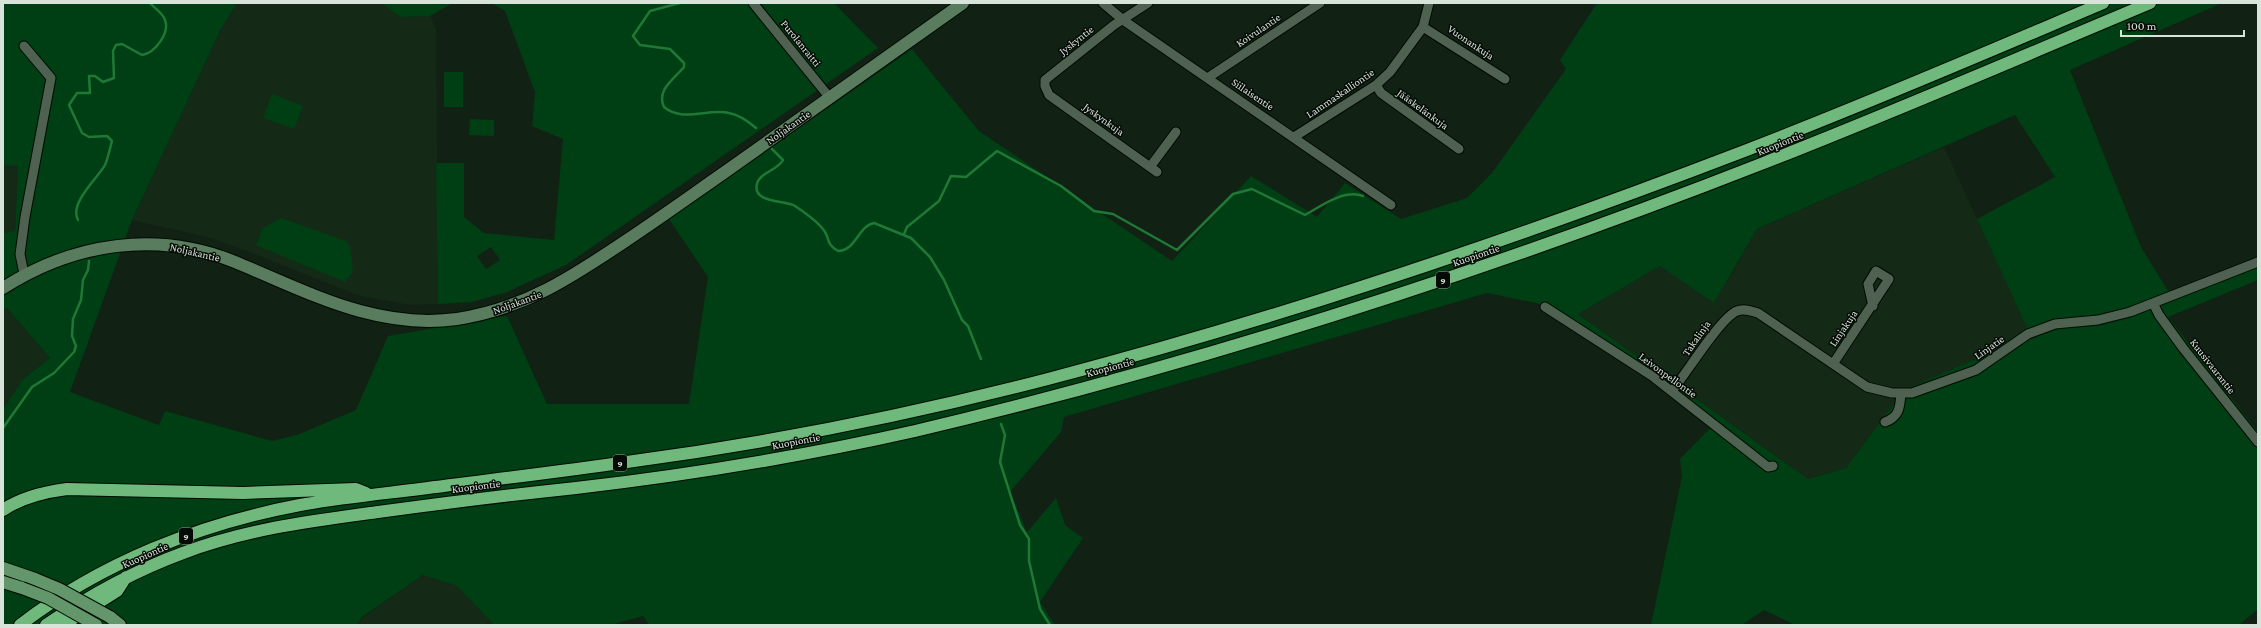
<svg xmlns="http://www.w3.org/2000/svg" width="2261" height="628" viewBox="0 0 2261 628" font-family="'Crimson Pro',serif">
	<style>
		.built { fill: #142a17 }
		.green { fill: #003e13; fill-rule: evenodd }
		.lines { fill: none; stroke-linecap: round; stroke-linejoin: round }
		.stream { stroke: #1f7836; stroke-width: 2.5 }
		.street-casing { stroke: #010b02; stroke-width: 11 }
		.secondary-casing { stroke: #010b02; stroke-width: 14 }
		.primary-casing { stroke: #010b02; stroke-width: 14 }
		.highway-casing { stroke: #010b02; stroke-width: 14 }
		.street { stroke: #4f6251; stroke-width: 9 }
		.secondary { stroke: #597c5e; stroke-width: 12 }
		.primary { stroke: #63966b; stroke-width: 12 }
		.highway { stroke: #70b97c; stroke-width: 12 }
		.primary-bridge-casing { stroke: #010b02; stroke-width: 14; stroke-linecap: butt }
		.primary-bridge { stroke: #63966b; stroke-width: 12 }
		.labels { text-anchor: middle; stroke-width: 3; stroke-linejoin: round; paint-order: stroke }
		.shield { fill: #040a05; stroke: #98a299; stroke-width: 1 }
		.shield-label { font-size: 10px; font-weight: bold; fill: #d8e3d9 }
		.street-label { font-size: 11px; fill: #d8e3d9; stroke: #040a05 }
	</style>
	<rect width="100%" height="100%" fill="#112214"/>
	<!-- built -->
	<path class="built" d="M237 3H381L400 17 430 16 436 29 438 304 410 305 360 296 247 251 207 237 132 220 220 31Z
		M1944 147 2027 328 1997 350 1904 390 1846 468 1808 479 1578 314 1660 266 1727 282 1757 229Z
		M3 165H18L15 232 3 233Z
		M7 308 50 358 23 379 3 409V311Z
		M423 575 457 586 494 625H357L362 618Z"/>
	<!-- green -->
	<path class="green" d="M3 3H237L220 31 132 220 70 392 159 425 165 411 272 441 297 435 356 410 388 336 507 316 547 404H689L708 277 669 219 912 49 979 131 1172 261 1251 176 1317 217 1345 183 1401 219 1467 198 1492 173 1566 69 1560 60 1597 3H2222L2070 70 2141 247 2170 294 2258 259V280L2168 317 2258 432V609L2239 625H1795L1764 610 1742 625H1651L1682 476 1680 459 1713 425 1672 391 1545 307 1536 303 1487 293 1064 417 1061 432 1010 492 1027 532 1056 498 1065 525 1083 538 1040 602 1055 625H649L643 616 610 625H494L457 586 423 575 362 617 357 625H3V409L23 379 50 358 7 308 3 311V233L15 231 18 166 3 165ZM2015 115 2055 177 1977 219 2027 328 1997 350 1904 390 1846 468 1808 479 1578 314 1660 266 1714 303 1757 229Z
		M381 3H453L430 16 400 17Z
		M491 3H834L878 48 566 265 507 292 472 302 438 304 436 163H464V217L484 233 554 240 563 139 532 126 535 92 505 11ZM491 247 500 260 486 269 477 256Z
		M444 72H463V107H444Z
		M272 94 303 106 294 129 263 118Z
		M470 119 494 120V136L469 135Z
		M281 218 346 241 350 247 353 272 345 282 256 245 263 228Z"/>
	<g class="lines">
		<!-- stream -->
		<path class="stream" d="M680 3 650 11 633 36 640 45 670 49 684 63V67C674 79 656 90 664 107 683 123 708 108 729 113 739 115 748 121 756 128
			M772 149 783 160C778 170 759 173 757 184 752 203 784 200 795 206 804 212 819 222 825 232 830 240 826 244 838 251 856 251 858 226 874 223L911 238 930 257 944 280 962 320 968 326 981 359
			M78 220C69 203 97 179 105 165 108 158 110 148 112 141L107 136 89 137 82 133 69 105 77 93H90L89 76H95L103 82 114 78 113 51 116 45 122 44 142 55C155 53 170 33 165 20 163 13 155 9 150 3
			M904 234 907 227 939 201 951 176 966 177 997 151 1061 186 1094 211 1113 214 1177 250 1233 194 1252 189 1305 215C1321 206 1344 189 1363 196
			M1001 424 1005 435 1000 462 1020 525 1029 539V561L1040 609 1050 625
			M3 428 32 387 54 373 74 352 76 346 72 336 73 319 81 300 83 280 88 270 89 261"/>
		<defs>
			<path id="street" d="M753 3 830 98
				M1103 3 1123 20 1391 205
				M1148 3 1114 25 1045 80V86L1049 95 1157 172
				M1423 27 1505 79
				M24 46 51 78 25 217 20 254 24 274
				M1209 77 1320 3
				M1376 85 1381 93 1459 149
				M1294 137 1376 85 1390 72 1423 27 1429 3
				M1150 167 1176 132
				M2153 303 2159 315 2183 348 2258 442
				M1545 307 1652 376 1768 467 1773 466
				M1833 364 1889 279 1876 271 1868 284 1873 306
				M1672 391C1686 374 1721 317 1737 311 1744 308 1751 311 1758 313L1867 387 1892 393H1912L1976 370 2028 334 2055 324 2098 320 2130 312 2258 262
				M1885 422C1899 417 1900 408 1901 393"/>
			<path id="secondary" d="M3 288C73 243 157 230 235 262 308 292 376 330 457 319 524 309 572 277 627 240 660 218 692 195 725 172 804 116 883 60 963 3"/>
			<path id="primary" d="M3 568 35 579
				M3 582 22 588
				M110 617 120 625"/>
			<path id="highway" d="M3 510C22 497 44 492 67 489L243 493 356 489 366 493
				M20 625C101 563 199 524 300 505 340 498 380 494 420 489 489 480 558 472 627 462 769 443 909 415 1048 379 1285 317 1518 238 1747 150 1867 104 1985 53 2103 3
				M46 625C89 596 134 571 183 553 246 529 312 521 378 512 444 503 510 495 576 488 689 475 804 456 915 431 1203 363 1485 272 1761 164 1892 113 2021 57 2150 3
				M63 625 117 591 126 577"/>
		</defs>
		<!-- street casing -->
		<use href="#street" class="street-casing"/>
		<!-- secondary casing -->
		<use href="#secondary" class="secondary-casing"/>
		<!-- primary casing -->
		<use href="#primary" class="primary-casing"/>
		<!-- highway casing -->
		<use href="#highway" class="highway-casing"/>
		<!-- street -->
		<use href="#street" class="street"/>
		<!-- secondary -->
		<use href="#secondary" class="secondary"/>
		<!-- primary -->
		<use href="#primary" class="primary"/>
		<!-- highway -->
		<use href="#highway" class="highway"/>
		<defs>
			<path id="primary-bridge" d="M35 579 59 589 110 617
				M22 588 48 598 96 625"/>
		</defs>
		<!-- primary-bridge casing -->
		<use href="#primary-bridge" class="primary-bridge-casing"/>
		<!-- primary-bridge -->
		<use href="#primary-bridge" class="primary-bridge"/>
	</g>
	<g class="labels">
		<!-- shield labels -->
		<g class="shield">
			<rect x="1436" y="272" width="14" height="16" rx="3"/>
			<rect x="613" y="455" width="14" height="16" rx="3"/>
			<rect x="179" y="528" width="14" height="16" rx="3"/>
		</g>
		<g class="shield-label">
			<text x="1443" y="284">9</text>
			<text x="620" y="467">9</text>
			<text x="186" y="540">9</text>
		</g>
		<!-- street labels -->
		<g class="street-label">
			<text transform="translate(1258 30) rotate(-34)" y="4">Koivulantie</text>
			<text transform="translate(1076 40) rotate(-38)" y="4">Jyskyntie</text>
			<text transform="translate(1471 42) rotate(34)" y="4">Vuonankuja</text>
			<text transform="translate(801 43) rotate(51)" y="4">Purolanraitti</text>
			<text transform="translate(1340 93) rotate(-34)" y="4">Lammaskalliontie</text>
			<text transform="translate(1253 94) rotate(34)" y="4">Siilaisentie</text>
			<text transform="translate(1423 109) rotate(36)" y="4">Jääskelänkuja</text>
			<text transform="translate(1104 119) rotate(36)" y="4">Jyskynkuja</text>
			<text transform="translate(788 127) rotate(-35)" y="4">Noljakantie</text>
			<text transform="translate(1780 143) rotate(-22)" y="4">Kuopiontie</text>
			<text transform="translate(195 252) rotate(13)" y="4">Noljakantie</text>
			<text transform="translate(1476 255) rotate(-19)" y="4">Kuopiontie</text>
			<text transform="translate(517 302) rotate(-20)" y="4">Noljakantie</text>
			<text transform="translate(1843 328) rotate(-56)" y="4">Linjakuja</text>
			<text transform="translate(1696 338) rotate(-55)" y="4">Takalinja</text>
			<text transform="translate(1989 347) rotate(-35)" y="4">Linjatie</text>
			<text transform="translate(2213 366) rotate(52)" y="4">Kuusivaarantie</text>
			<text transform="translate(1110 367) rotate(-15)" y="4">Kuopiontie</text>
			<text transform="translate(1668 375) rotate(36)" y="4">Leivonpellontie</text>
			<text transform="translate(796 441) rotate(-11)" y="4">Kuopiontie</text>
			<text transform="translate(476 486) rotate(-7)" y="4">Kuopiontie</text>
			<text transform="translate(145 555) rotate(-24)" y="4">Kuopiontie</text>
		</g>
	</g>
	<!-- border -->
	<rect width="2261" height="628" fill="none" stroke="#d8e3d9" stroke-width="8"/>
	<!-- scale -->
	<path d="M2121 30v6h123v-6" fill="none" stroke="#d8e3d9" stroke-width="2"/>
	<text x="2127" y="30" font-size="12" fill="#d8e3d9" stroke="#040a05" stroke-width="3" paint-order="stroke">100 m</text>
</svg>
